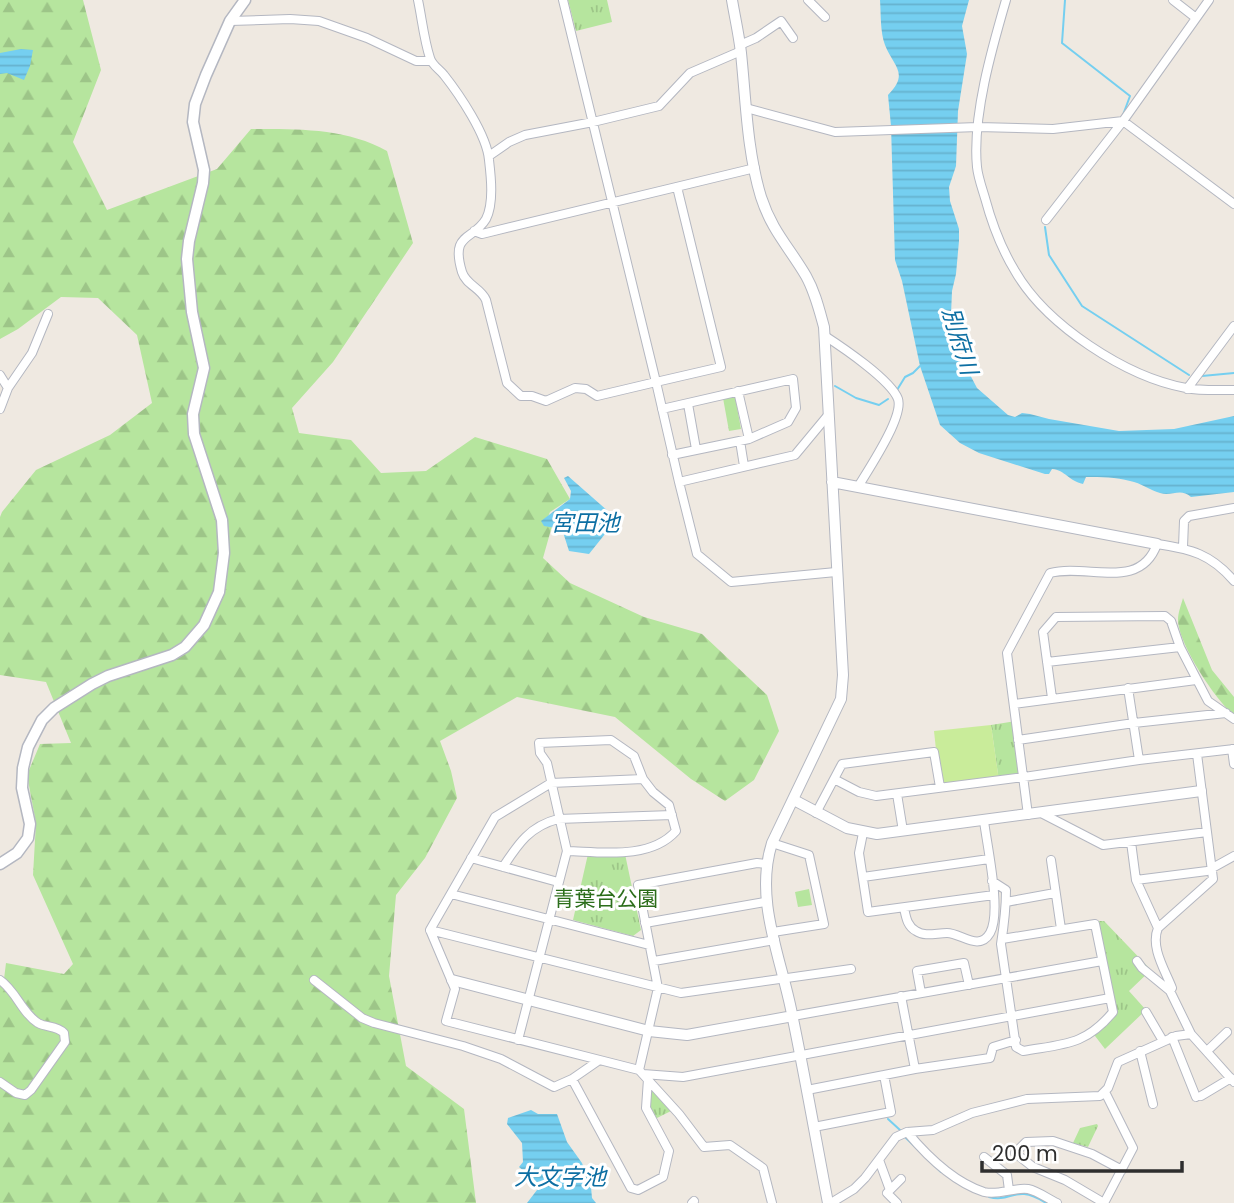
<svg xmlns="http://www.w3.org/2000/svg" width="1234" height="1203" viewBox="0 0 1234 1203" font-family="Poppins,'Noto Sans JP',sans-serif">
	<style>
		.forest { fill: url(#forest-firs) }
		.park { fill: url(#park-tufts) }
		.pitch { fill: #c9ec9a }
		.water { fill: url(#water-rules) }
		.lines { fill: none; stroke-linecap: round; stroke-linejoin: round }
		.stream { stroke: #75cff0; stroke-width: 2 }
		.minor-casing { stroke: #b4b7c1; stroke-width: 10 }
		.tertiary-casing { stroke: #b4b7c1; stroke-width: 12 }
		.secondary-casing { stroke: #b4b7c1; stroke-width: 13 }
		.minor { stroke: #fff; stroke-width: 8 }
		.tertiary { stroke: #fff; stroke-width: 10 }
		.secondary { stroke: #fff; stroke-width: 10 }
		.labels { text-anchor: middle; stroke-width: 6; stroke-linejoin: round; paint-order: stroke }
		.park-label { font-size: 21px; fill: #2c6e1b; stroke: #fff }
		.water-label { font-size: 23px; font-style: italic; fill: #0d6fa3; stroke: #fff }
	</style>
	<defs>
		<pattern id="forest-firs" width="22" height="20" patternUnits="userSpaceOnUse" patternTransform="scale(1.75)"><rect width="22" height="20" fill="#b6e59e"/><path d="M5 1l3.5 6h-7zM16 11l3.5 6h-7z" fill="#9dc588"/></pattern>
		<pattern id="park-tufts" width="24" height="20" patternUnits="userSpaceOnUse" patternTransform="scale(1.75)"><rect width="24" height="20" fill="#b6e59e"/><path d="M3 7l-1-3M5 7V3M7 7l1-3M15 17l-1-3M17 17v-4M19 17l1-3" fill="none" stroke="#9dc588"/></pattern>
		<pattern id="water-rules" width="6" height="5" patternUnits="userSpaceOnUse" patternTransform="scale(1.75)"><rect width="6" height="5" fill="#75cff0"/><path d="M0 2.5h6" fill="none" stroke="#66b2ce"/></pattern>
	</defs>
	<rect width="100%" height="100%" fill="#efe9e1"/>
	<!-- forest -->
	<path class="forest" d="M0 0H83L101 70 73 142 107 210 217 169 251 129C298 129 346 128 387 151L413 243 333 362 292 408 299 433 351 440 381 473 426 471 475 437 547 459 570 499 550 512 544 526H552L543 558 570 583 644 617 702 634 767 695 779 731 754 780 725 801 691 779 615 717 517 697 440 741 451 771 457 798 425 858 396 895 389 976 406 1066 464 1109 476 1203H0V986L3 987 6 963 64 974 73 964 33 875 36 823 27 775 40 744 71 743 46 682 0 675V517L2 512 36 470 110 435 152 403 137 335 98 298 61 297 18 329 0 339Z
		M1183 598 1212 670 1234 697V715C1216 701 1178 643 1178 620 1178 613 1181 605 1183 598Z"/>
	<!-- park -->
	<path class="park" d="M568 0H607L612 22 576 31Z
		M735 396 741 429 729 431 723 398Z
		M1016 721 1024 777 999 781 991 725Z
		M588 854H625L641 930 633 936 573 920Z
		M809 889 812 905 798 907 795 892Z
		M1098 921H1104L1151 970 1129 991 1146 1010 1105 1049 1092 1032 1113 1012Z
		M651 1089 673 1110 655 1119 649 1109Z
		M1097 1124 1098 1126 1088 1147 1073 1143 1080 1128Z"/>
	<!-- pitch -->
	<path class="pitch" d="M991 725 999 781 940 787 934 731Z"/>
	<!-- water -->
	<path class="water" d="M880 0H969L962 26 967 54 958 111 956 166 949 187 950 201 959 229V241L956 274 952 291 951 315 956 348 977 388 1008 415 1015 417 1022 413 1030 414 1049 419 1119 431 1174 429 1234 416V492L1191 497C1180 487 1172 497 1160 493 1150 490 1141 483 1130 481 1116 477 1101 477 1086 477L1083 484C1069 481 1065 470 1052 469L1049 474H1045L979 453 960 443 940 425 920 366 902 281 895 260 891 126 888 95C910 73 893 66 885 45 880 32 881 14 880 0Z
		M21 49 33 50 30 66 24 80 7 73 0 74V53Z
		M568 476 617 519 589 554 569 551 562 529 544 526 541 521 570 499 571 491 564 478Z
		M531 1110 538 1114H557L567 1142 582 1163 591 1187 592 1198 596 1203H527L537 1190 536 1181 519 1167 523 1162 522 1143 507 1124 508 1118Z"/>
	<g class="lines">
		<!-- stream -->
		<path class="stream" d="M1065 0 1062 43 1130 96 1123 115
			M1045 227 1049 255 1082 306 1189 375
			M1202 376 1234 373
			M835 386 856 398 879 405 888 399
			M897 390 905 377 913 373 920 366
			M888 1119 900 1130
			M905 1137 941 1172
			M989 1197C1012 1203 1015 1183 1046 1203"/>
		<defs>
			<path id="minor" d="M418 0C422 19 424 40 430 58 432 65 439 69 444 75 459 94 487 135 489 160 491 177 494 203 486 219 473 241 450 232 462 272 466 285 481 288 486 300L507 383 521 396H532L546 401 575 388 586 389 597 396 656 382 679 482 795 455 829 414
				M563 0 656 382 721 367 677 187
				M808 0 825 17
				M1006 0C992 48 972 117 977 167 978 177 982 188 985 198 992 224 1001 248 1015 271 1046 325 1126 377 1186 388 1201 391 1219 390 1234 390
				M1173 0 1196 18
				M230 21 290 19 319 21 367 38 416 61H431
				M740 45 756 38 781 21 793 38
				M746 108 835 132 978 127 1053 129 1123 121 1234 204
				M489 156 509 142 525 135 593 122 659 106 690 73 741 51
				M1046 220 1123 121 1209 0
				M474 231 482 234 755 168
				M825 336C842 347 891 380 898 399 904 417 868 470 858 487
				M0 375 8 388 0 409
				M8 388 32 353 48 314
				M1187 389 1234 326
				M738 391 749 439
				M688 404 696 449
				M662 409 793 379 796 408 788 422 749 439 672 455
				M740 441 744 466
				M679 482 697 554 731 582 836 572
				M1183 547 1184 521 1189 516 1234 508
				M1047 662 1180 647
				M1128 688 1139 760
				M1052 698 1043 632 1056 617 1165 616 1171 621 1180 647 1208 701 1234 719
				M1014 704 1196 680
				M1018 740 1134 723 1226 713
				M1232 749 1234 764
				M643 779 551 783 495 817 430 930 455 989 446 1021 639 1070 679 1114 704 1147 730 1145 763 1168 772 1203
				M834 779 859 792 876 796 1024 777 1139 760 1234 749
				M897 794 903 831
				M816 813 842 764 934 752 940 787
				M1043 814 1103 845 1207 832
				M1028 815 1007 653 1050 573C1087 563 1140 592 1157 544 1191 549 1211 554 1234 581
				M863 833 859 853 868 912 994 895
				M1131 842 1136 880 1158 928 1213 879 1197 754
				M772 843 809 855 824 924 773 932
				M471 858 558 882
				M1051 860 1061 929
				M503 867C518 844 530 826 558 819L672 815
				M863 877 989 859
				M1136 880 1207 871 1234 856
				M992 881 1006 890C1006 909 1004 925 1001 944L1016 1047 1023 1051C1063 1044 1085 1046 1113 1012L1095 924 1002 939
				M451 894 649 945
				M1006 902 1055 893
				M904 908C906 917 907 926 916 931 925 937 936 933 947 933 961 933 979 952 990 933 1002 912 987 846 984 821
				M645 923 765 902
				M1158 928C1150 947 1165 970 1172 988L1170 991 1191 1034
				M430 930 681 993 851 969
				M654 961 775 940
				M1137 961 1142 968 1170 991
				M0 980C16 991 22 1013 38 1023 47 1028 56 1025 64 1033L65 1042 31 1090 25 1095 16 1093 0 1082
				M314 980 362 1018 374 1023 463 1046 501 1059 554 1087 572 1079
				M921 993 917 971 964 963 969 985
				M901 996 915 1069
				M1146 1012 1163 1041
				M793 1016 1102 961
				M1172 1037 1196 1097
				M518 1040 567 851 547 763 540 753 539 743 611 740 634 756 643 779 653 792 669 805 676 831C650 860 601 852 567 851
				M1140 1051 1153 1104
				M1207 1051 1227 1032
				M598 1061 572 1079 631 1188 638 1190 663 1177 669 1151 646 1108 648 1079
				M639 1070 658 988 638 885 757 863 766 864
				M643 1074 683 1077 1110 998
				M807 1090 915 1069 990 1058 993 1047 1016 1040
				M1105 1092 1133 1148 1104 1203 1065 1180 1033 1167 1015 1153 1026 1142 1053 1141 1092 1154 1122 1170
				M1201 1096 1231 1078
				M814 1127 891 1112 884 1075
				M907 1132C927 1156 953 1182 984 1192 999 1196 1013 1187 1028 1189 1038 1191 1048 1199 1057 1203
				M984 1157 1007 1175 1009 1190
				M879 1160 890 1190 887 1193 897 1203
				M890 1190 901 1179
				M692 1203 694 1201
				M831 1203 854 1189 865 1178 896 1137 907 1132 933 1130 972 1113 1027 1099 1100 1096 1108 1088 1118 1062 1176 1036 1191 1034 1234 1082"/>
			<path id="tertiary" d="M732 0C735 18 739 35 741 53 746 101 747 151 761 197 772 231 789 247 806 276 815 292 819 309 824 327L843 675 841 699 772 843C754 900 781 957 792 1014 805 1077 816 1140 828 1203
				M832 482 1157 544
				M794 800 847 828 877 834 1201 791
				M452 980 649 1031 687 1035 793 1016"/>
			<path id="secondary" d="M0 864 17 853 28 838 30 824 22 788 23 768 28 747 42 720 54 708 92 684 108 676 172 655 185 647 204 625 219 592 224 553 222 520 194 434 193 414 204 368 192 312 187 259 189 241 203 183 204 170 193 122 195 104 206 75 230 21 245 0"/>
		</defs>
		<!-- minor casing -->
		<use href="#minor" class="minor-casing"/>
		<!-- tertiary casing -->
		<use href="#tertiary" class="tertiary-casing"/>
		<!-- secondary casing -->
		<use href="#secondary" class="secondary-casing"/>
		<!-- minor -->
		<use href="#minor" class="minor"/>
		<!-- tertiary -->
		<use href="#tertiary" class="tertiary"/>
		<!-- secondary -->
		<use href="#secondary" class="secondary"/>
	</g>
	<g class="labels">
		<!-- park labels -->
		<g class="park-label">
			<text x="606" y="906">青葉台公園</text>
		</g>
		<!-- water labels -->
		<g class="water-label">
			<text transform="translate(960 341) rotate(73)" y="8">別府川</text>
			<text x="585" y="531">宮田池</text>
			<text x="560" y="1185">大文字池</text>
		</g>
	</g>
	<!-- scale -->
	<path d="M982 1161v10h200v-10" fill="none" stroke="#2e2e2e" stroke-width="3.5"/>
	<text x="992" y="1161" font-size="21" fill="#2e2e2e" stroke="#ffffff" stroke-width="5" paint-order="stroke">200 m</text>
</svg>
